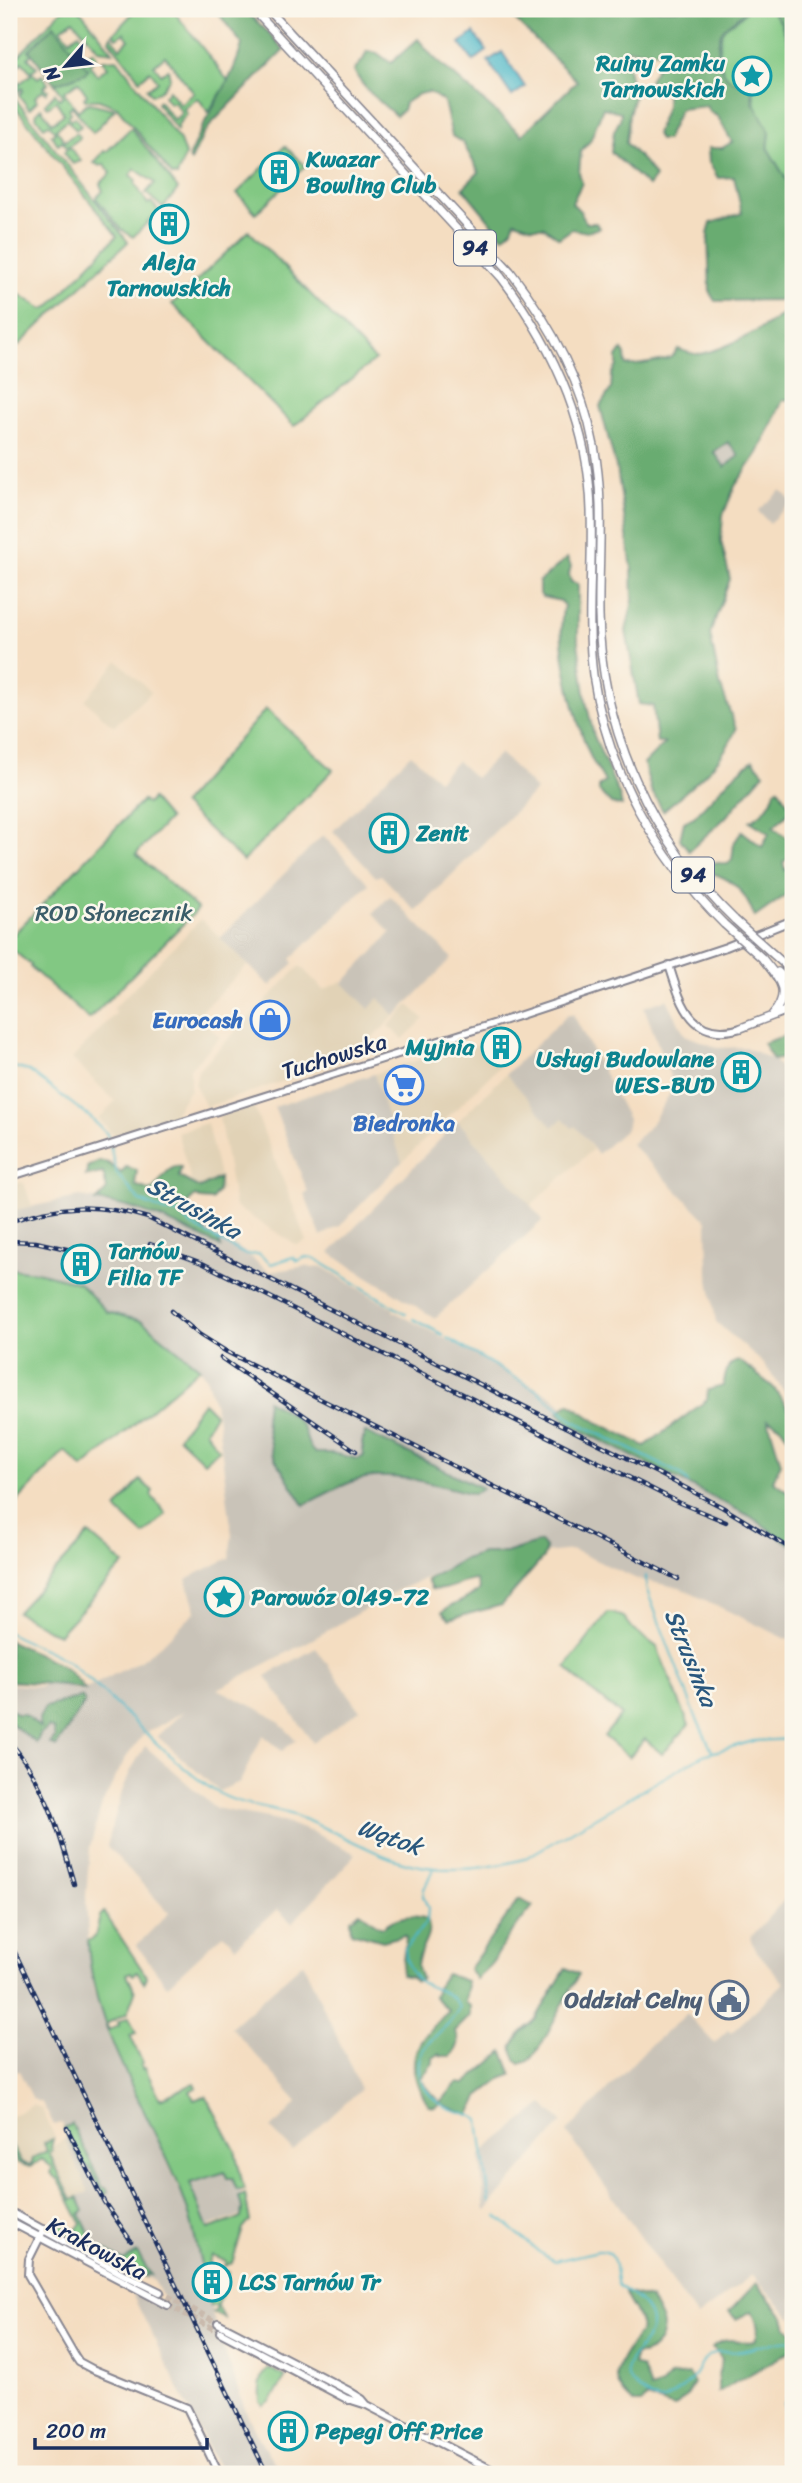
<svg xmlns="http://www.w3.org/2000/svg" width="802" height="2483" viewBox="0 0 802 2483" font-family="Sriracha,sans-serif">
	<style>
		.built { fill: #e1d2b6 }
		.industrial { fill: #c9c3b8 }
		.green { fill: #82c883; stroke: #4e7c70; stroke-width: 2 }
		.forest { fill: #69ac71; stroke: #426e68; stroke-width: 2; fill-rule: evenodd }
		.water { fill: #4cb7c8; stroke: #347393; stroke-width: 2 }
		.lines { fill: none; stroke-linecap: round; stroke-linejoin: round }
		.stream { stroke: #4cb7c8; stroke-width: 2 }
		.secondary-tunnel { stroke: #c9baad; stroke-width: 6; stroke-dasharray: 6 3; stroke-linecap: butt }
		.secondary-casing { stroke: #888690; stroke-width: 10 }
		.primary-casing { stroke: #888690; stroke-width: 10 }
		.secondary { stroke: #fff; stroke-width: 6 }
		.primary { stroke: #fff; stroke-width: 7 }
		.rail-casing { stroke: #1b2f5e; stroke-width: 4.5 }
		.rail { stroke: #fbf7ec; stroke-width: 2; stroke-dasharray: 5; stroke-linecap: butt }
		.primary-bridge-casing { stroke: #888690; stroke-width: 10; stroke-linecap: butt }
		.primary-bridge { stroke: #fff; stroke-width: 7 }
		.labels { text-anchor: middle; stroke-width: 5; stroke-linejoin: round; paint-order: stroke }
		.shield { fill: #fbf7ec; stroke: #5e6b89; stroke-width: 2 }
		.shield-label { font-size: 21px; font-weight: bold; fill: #1b2f5e }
		.culture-label { font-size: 23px; font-weight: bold; fill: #0d838f; stroke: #fbf7ec; text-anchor: start }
		.park-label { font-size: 23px; fill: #3a5d69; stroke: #fbf7ec }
		.shop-label { font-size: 23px; font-weight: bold; fill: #366cbe; stroke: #fbf7ec; text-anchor: end }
		.street-label { font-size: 23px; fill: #1b2f5e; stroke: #fbf7ec }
		.service-label { font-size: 23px; font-weight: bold; fill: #4e5e75; stroke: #fbf7ec; text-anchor: end }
		.water-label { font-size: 24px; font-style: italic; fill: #2a587e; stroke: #fbf7ec }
	</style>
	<rect width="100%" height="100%" fill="#fbf7ec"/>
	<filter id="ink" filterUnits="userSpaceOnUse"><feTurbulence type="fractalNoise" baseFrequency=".0143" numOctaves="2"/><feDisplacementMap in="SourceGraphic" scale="14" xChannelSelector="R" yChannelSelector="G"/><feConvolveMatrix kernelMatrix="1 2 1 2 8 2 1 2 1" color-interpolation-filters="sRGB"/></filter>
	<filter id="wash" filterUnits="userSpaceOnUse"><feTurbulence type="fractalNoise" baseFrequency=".00686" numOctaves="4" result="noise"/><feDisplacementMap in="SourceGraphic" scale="28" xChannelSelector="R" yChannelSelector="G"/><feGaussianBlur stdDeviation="1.57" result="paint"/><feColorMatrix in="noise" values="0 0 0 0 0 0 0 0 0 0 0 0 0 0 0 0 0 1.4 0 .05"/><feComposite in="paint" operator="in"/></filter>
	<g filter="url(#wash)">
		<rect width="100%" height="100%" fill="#f4ddc1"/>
		<!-- built -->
		<path class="built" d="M118 661 151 692 115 725 111 724 85 700Z
			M201 919 248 965 197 1015 220 1037 190 1068V1089L172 1117 114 1136 99 1119 115 1101 72 1059 116 1013 113 1009Z
			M300 966 324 990 342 981 368 1008 379 998 395 1016 352 1058 206 1107 195 1085 198 1070Z
			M409 1005 424 1019 403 1039 388 1026Z
			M507 1035 513 1053 402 1162 374 1074 439 1053 441 1056Z
			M506 1074 553 1126 563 1118 575 1126 593 1149 530 1206 458 1121Z
			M253 1105 307 1241 297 1245 235 1207 219 1116Z
			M207 1123 222 1190 214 1198 193 1187 177 1132Z
			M21 1182 24 1183 32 1206 9 1211V1186Z
			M33 2105 42 2109 55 2137 53 2139V2146L65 2139 88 2187V2192L72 2200 49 2152 28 2165 17 2161 9 2144V2117Z"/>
		<!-- industrial -->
		<path class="industrial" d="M728 442 739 456 725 467 714 452Z
			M781 490 792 502 769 523 758 511Z
			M500 753 536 790 416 911 381 875 376 877 333 831 411 754 438 780 457 761 475 778Z
			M323 835 369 884 291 959 294 963 270 986 220 938Z
			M390 896 452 958 395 1016 379 998 369 1009 343 983 391 933 373 913Z
			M667 999 685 1035 718 1048 745 1047 773 1060 793 1080V1403L763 1363 716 1322 708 1273 707 1221 631 1144 650 1126 674 1087 644 1007Z
			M568 1014H573L628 1119 626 1129 598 1154 575 1126 572 1128 563 1118 553 1127 506 1074Z
			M374 1074 402 1162 340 1226 321 1236 304 1194 308 1192 274 1107Z
			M458 1121 543 1220 435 1318 330 1253Z
			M79 1197 127 1203 215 1242 237 1247 270 1272 306 1266 312 1268 322 1267 394 1309 393 1311 552 1396 577 1418 793 1536V1642L680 1588 637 1579 573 1550 466 1561 398 1590 311 1640 218 1689 264 1712 279 1722 296 1740 282 1751 263 1735 240 1782 219 1791 157 1736 184 1711 143 1735 125 1759 102 1804 90 1847 86 1896 89 1958 93 1989 110 2041 157 2139 187 2208 212 2314 246 2412 263 2446 283 2474H221L127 2284 167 2304 154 2281 146 2277 147 2274 137 2253 124 2261 101 2248 97 2250 72 2200 88 2192 87 2187 65 2139 68 2136 62 2123 54 2125 42 2103 33 2099 19 2071 14 2072 9 2061V1684L41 1687 58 1675 75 1690H84L142 1660 165 1641 196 1611 186 1579 229 1558 232 1535 217 1413 207 1380 200 1368 143 1321 107 1312 79 1283 37 1272 9 1269V1211Z
			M316 1648 360 1710 313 1743 266 1676Z
			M145 1746 215 1808 277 1820 312 1832 356 1854 292 1923 277 1909 236 1947 223 1934 167 1986 137 1945 169 1913 107 1846 122 1792 130 1772Z
			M793 1890V2319L752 2275 697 2317 567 2132 647 2048 687 2014 714 2043 728 2030 731 2033 784 1983 755 1949 750 1938Z
			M303 1963 361 2089 293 2151 271 2129 298 2102 231 2027Z
			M543 2104 562 2122 485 2212 480 2157 488 2147Z
			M238 2166 243 2215 205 2227 189 2182Z"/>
		<!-- green -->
		<path class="green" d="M63 9H79L113 52 99 50 73 20 61 29 70 40 79 33 83 39 75 46 84 58 93 51 97 57 89 64 97 75 108 67 102 60 117 59 180 141 185 155 177 176 172 175 117 107 99 100H85L84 98 87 95 78 82 64 92 78 111 86 104 90 103 115 109 93 133 72 106 69 109 71 113 68 116 71 120 75 117 81 126 76 130 67 120 56 129 65 141 76 133 80 138 69 146 81 161 73 164 64 152 68 148 62 141 58 144 51 135 55 132 49 124 44 127 36 117 37 112 41 108 52 123 64 114 56 101 48 107 45 104 55 93 59 99 63 96 55 84 85 73 54 26 29 50 32 54 28 58 37 67 31 72 22 62 11 72 20 83 33 73 38 78 42 75 48 83 44 87 48 90 46 93 43 90 35 97 37 101 29 109 19 95 23 90 22 88 17 92 15 90 19 86 16 84 13 87 9 82 12 76 9 73V66Z
			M125 9H172L229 82 208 112 198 98 184 109 187 114 179 123 177 130 157 103 159 101 174 120 182 113 174 102 170 104 164 96 169 90 180 104 194 93 165 56 154 65 161 74 168 69 170 78 162 89 152 95 147 89 158 81 150 71 140 80 109 40 111 36 120 48 129 40 124 33 117 38 113 34 132 14 128 9 126 11Z
			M748 9H770L781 23 793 55V191L768 149 770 132 755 107 753 87 748 81C717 93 716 45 724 27L737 20Z
			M9 91 128 242 19 345 10 335 12 332 9 328V288L43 309 49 307 117 236 9 99Z
			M131 128 178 189 163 208 146 193 155 183 135 169 130 175 136 180 135 184 148 204 151 202 159 211 133 237 121 229 96 198 103 191 100 184 111 173 104 164 100 166 94 163 104 151 106 152Z
			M285 146 305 166 256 213 237 193Z
			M249 231 375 360 294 426 172 304Z
			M266 709 333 770 243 861 182 804Z
			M152 799 169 819 136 854 198 909 89 1019 30 967 31 965 9 947V939L143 800 147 804Z
			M9 1269 37 1272 79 1283 107 1312 142 1321 200 1368 83 1468 65 1451 9 1510Z
			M203 1402 215 1414 205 1431 219 1449 204 1462 178 1437Z
			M140 1480 153 1491 151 1495 166 1514 144 1535 116 1509Z
			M89 1534 124 1564 59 1634 49 1630 17 1612Z
			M608 1613H612L624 1617 634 1630 657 1647 689 1725 662 1754 645 1739 629 1757 604 1736 621 1715 581 1683 566 1667Z
			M104 1912 147 1977 144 1983 137 1972 133 1975 131 1972 127 1974 135 1992 127 2013 106 2024 109 2030 119 2026 118 2022 129 2017 136 2033 130 2035 143 2064 141 2065 143 2069 145 2068 160 2099 195 2083 197 2087 190 2091 194 2100 206 2096 235 2150 244 2190H237L232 2178H227L225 2172 190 2183 208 2229 241 2218 242 2208 239 2197 245 2194 250 2221 243 2229 232 2263 224 2266 226 2261 212 2256 206 2270 208 2286 212 2290 217 2288 216 2285 219 2284 217 2276 220 2269 229 2272 217 2305 224 2318 213 2312 216 2311V2306H210C200 2266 195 2224 179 2186 146 2105 92 2031 88 1941L95 1937 100 1916Z
			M72 2124 103 2188H106L108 2191 104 2196 89 2167 86 2165 84 2167 64 2128Z
			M53 2139 51 2147 52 2151 49 2153 72 2200 78 2198 84 2211 80 2214 97 2250 101 2248 124 2261 137 2253 151 2275 147 2274 146 2277 54 2228 57 2222 75 2231 81 2223 59 2180 51 2173 53 2168 42 2159 30 2167 18 2163 9 2148V2142L21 2162 28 2165 32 2164 33 2158 47 2151 44 2143Z
			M269 2368 286 2377 270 2402 263 2406 260 2402C259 2390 260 2375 269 2368Z"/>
		<!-- forest -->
		<path class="forest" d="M215 9H243L268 32 284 50 213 122 203 135 191 161 189 158C202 117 232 86 242 44Z
			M504 9H748C741 16 726 24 723 30 712 47 721 92 748 81L751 84 753 102 770 132 768 149 793 191V399L783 400 758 453 735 486 723 515 721 541 730 579 710 634 720 684 736 729C723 764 690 787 663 811L651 790 644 764 665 743H657L653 706 639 704 626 631 633 600 632 569 618 475 600 406 611 389 612 374 617 366V357L622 350 625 354 626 365C632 366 666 361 671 357 674 355 676 352 678 349 685 351 693 355 700 354 721 350 780 324 789 305L784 300 715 301 710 293 708 234 711 223 742 213 734 177 718 178 709 162 708 148H722L732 142 718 117 710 112 706 106 680 109 666 140H659L656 134 666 106V95L649 80 665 52 624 49 634 96 629 114 626 143C636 155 647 163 655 177L648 186 611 152 614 131 620 120 621 112 603 108 590 141 581 151 579 173 582 183 572 203 581 212 586 223H596L599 228 587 232 572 229 559 238 544 227H533L515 221 512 229 503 237 463 188 479 172 463 143 452 136 444 102 429 92 419 94 405 103 403 110 396 116C381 102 362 89 354 70L363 60 367 51 377 53 391 63 418 39 433 57 522 135 577 81ZM728 442 739 456 725 467 714 452Z
			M770 9H793V55L781 23Z
			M54 25 88 69 85 73 55 84 29 50Z
			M567 558 571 566 569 574 571 582 578 584V642L586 701 594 736 620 797 622 806 611 804 599 791V786L605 782C601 774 595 766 591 758 576 723 554 642 564 606L561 601 542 597 539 592V582Z
			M753 760 764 773 725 818 689 851 680 839 684 822 694 817 731 778Z
			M778 788 792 809 773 827 793 842V855L783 862 785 870 793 866V890L755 917C744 892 735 879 708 872L712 862 728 864 732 859 734 843 742 831 762 847 769 833 750 821C763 814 772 804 775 790Z
			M793 1033V1057L773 1060 763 1043Z
			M99 1161 108 1163 121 1173 126 1167 137 1170 135 1185 151 1191C161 1183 166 1165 181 1167L179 1177 200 1188 219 1178 218 1191 212 1200 200 1199 195 1196 184 1207 207 1233 219 1241 221 1247C181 1227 141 1206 96 1201L107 1190 103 1173 86 1176 88 1172 87 1167Z
			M740 1361 773 1387 793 1415V1444L780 1426 768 1420 781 1463 773 1481 793 1495V1546L750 1516 569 1424 558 1412 569 1403 597 1422 645 1446 707 1400 708 1390 723 1386C726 1374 726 1362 740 1361Z
			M267 1400C279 1408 296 1415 303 1428 307 1437 307 1447 315 1453H332L358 1459 364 1456 362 1443 365 1432 482 1488 473 1494C439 1485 387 1469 354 1481 337 1487 320 1497 304 1505L272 1454 265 1419Z
			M540 1542 546 1549 543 1558 502 1605 449 1619 442 1612C454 1602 467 1601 479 1590L476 1580C460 1581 447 1592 431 1589L427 1580 464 1559 483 1553H505Z
			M9 1640C40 1658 62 1657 85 1690L64 1685 9 1681Z
			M82 1697 85 1702 56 1747 50 1744 55 1738 53 1729 49 1727 41 1733 36 1743 9 1722V1708L17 1714H24L40 1727 39 1718 45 1707Z
			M519 1899 533 1906C524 1918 512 1930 504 1943 496 1958 489 1969 476 1979L469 1969Z
			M360 1912C369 1917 373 1924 383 1927 394 1917 413 1913 427 1919 434 1938 417 1949 417 1967 417 1971 420 1975 421 1979L416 1981 411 1977 401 1975 406 1938 404 1935 383 1941 351 1932 350 1920Z
			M566 1968 579 1974 541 2045 529 2061 520 2064 516 2060 512 2047 522 2032 535 2020Z
			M446 1974 466 1981 467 1988 465 2003 470 2006V2016L455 2031C461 2041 459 2047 451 2056H442L439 2054 433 2058V2063L420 2079 440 2103 457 2083 465 2084 503 2052 512 2075 503 2078 478 2097 470 2115 440 2104 436 2107 429 2106C401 2064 414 2041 449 2011L434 1997 440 1981Z
			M756 2283 784 2317 787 2328 793 2331V2352L791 2351 718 2392V2376L722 2359 712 2347C731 2333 738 2345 755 2341 760 2330 757 2321 752 2311L736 2319 729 2312Z
			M625 2292 650 2299C655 2307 663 2318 663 2327 662 2342 651 2355 636 2354L633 2364 642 2368 650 2389 662 2385 670 2376 688 2374 694 2383 687 2395 675 2407 647 2398 642 2403H634C608 2382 615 2366 633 2342 635 2338 638 2336 640 2333 644 2319 627 2304 625 2292Z"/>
		<!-- water -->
		<path class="water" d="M474 33 487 51 473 61 460 43Z
			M502 52 525 87 512 96 488 61Z"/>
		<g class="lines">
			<!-- stream -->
			<path class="stream" d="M9 1066 29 1071 91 1118 107 1134 117 1174 140 1201 167 1212 178 1213 192 1226 246 1255 259 1254 271 1264 293 1257 297 1261 306 1257 314 1258 406 1314
				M414 1319 443 1335
				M447 1338 538 1391 574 1421 680 1474 688 1483
				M646 1576V1588L696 1717 712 1751
				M9 1633C28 1644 53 1650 71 1664 117 1702 157 1749 206 1785 235 1807 259 1803 290 1814 322 1825 352 1842 383 1855 428 1874 477 1872 524 1859L703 1755 753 1741 793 1739
				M433 1869 424 1889 423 1896 428 1908 427 1921 405 1949C409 1999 445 1978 459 2008 448 2034 411 2042 420 2076 422 2086 430 2096 439 2103 450 2112 468 2111 479 2120L490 2203
				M497 2216 539 2252 555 2261 598 2251C620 2250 613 2271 618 2285 629 2295 643 2300 649 2314 663 2348 602 2360 638 2389 646 2395 652 2400 662 2401 674 2395 688 2385 696 2374 700 2367 702 2360 708 2356 719 2349 729 2353 740 2351 758 2348 775 2340 793 2340
				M787 2417 784 2404 793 2389
				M788 2419 793 2428"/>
		</g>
	</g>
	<g filter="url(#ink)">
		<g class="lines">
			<!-- secondary-tunnel -->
			<path class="secondary-tunnel" d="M160 2292 218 2323
				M168 2305 220 2332"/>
			<defs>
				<path id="secondary" d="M669 965C681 1003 691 1043 741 1028
					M9 1177 515 1017 726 947 793 920
					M9 2211 125 2275 160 2292
					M9 2221 168 2305
					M44 2229 29 2259 28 2275 75 2356 79 2362 92 2369 187 2408 219 2474
					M218 2323 349 2391 362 2399 367 2405
					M220 2332 345 2398 367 2405 500 2474"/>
				<path id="primary" d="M253 9 501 277C553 346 589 423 591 511 593 566 586 620 593 675 607 770 656 857 724 924
					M268 9 510 271C550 323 582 381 594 446 605 503 598 558 599 615 601 731 651 840 735 920
					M773 954 793 972
					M762 958C778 978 793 991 772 1015
					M778 972 793 986
					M741 1028 793 1008"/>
			</defs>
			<!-- secondary casing -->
			<use href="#secondary" class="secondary-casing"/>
			<!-- primary casing -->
			<use href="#primary" class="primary-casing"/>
			<!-- secondary -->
			<use href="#secondary" class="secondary"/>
			<!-- primary -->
			<use href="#primary" class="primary"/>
			<defs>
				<path id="rail" d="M9 1222C59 1204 97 1203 148 1218L661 1475 722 1507 793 1550
					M9 1241 36 1242 84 1253
					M150 1244 202 1263 680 1503 726 1522
					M171 1311 200 1335 227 1352 678 1579
					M221 1358 356 1451
					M9 1741C46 1783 59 1832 74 1884
					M9 1940 267 2474
					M67 2128 104 2202 131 2241"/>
			</defs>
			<!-- rail casing -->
			<use href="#rail" class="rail-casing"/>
			<!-- rail -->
			<use href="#rail" class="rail"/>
			<defs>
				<path id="primary-bridge" d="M735 920 773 954
					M724 924 762 958"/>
			</defs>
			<!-- primary-bridge casing -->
			<use href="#primary-bridge" class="primary-bridge-casing"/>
			<!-- primary-bridge -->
			<use href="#primary-bridge" class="primary-bridge"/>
		</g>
	</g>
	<!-- icons -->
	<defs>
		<symbol id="sight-ring" viewBox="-11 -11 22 22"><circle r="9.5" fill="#fbf7ec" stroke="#0f9aa8" stroke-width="1.5"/><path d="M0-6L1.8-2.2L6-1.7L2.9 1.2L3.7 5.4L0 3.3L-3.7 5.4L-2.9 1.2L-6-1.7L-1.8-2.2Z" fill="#0f9aa8"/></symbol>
		<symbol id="building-ring" viewBox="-11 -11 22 22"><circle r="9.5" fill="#fbf7ec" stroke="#0f9aa8" stroke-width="1.5"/><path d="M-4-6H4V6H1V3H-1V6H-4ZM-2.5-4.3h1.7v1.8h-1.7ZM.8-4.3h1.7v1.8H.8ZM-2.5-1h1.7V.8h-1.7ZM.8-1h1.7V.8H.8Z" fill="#0f9aa8"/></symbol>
		<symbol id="shop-ring" viewBox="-11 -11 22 22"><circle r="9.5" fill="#fbf7ec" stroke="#3f7fe0" stroke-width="1.5"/><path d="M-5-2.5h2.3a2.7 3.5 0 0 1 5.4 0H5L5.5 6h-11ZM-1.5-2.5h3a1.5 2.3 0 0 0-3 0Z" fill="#3f7fe0"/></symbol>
		<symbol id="supermarket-ring" viewBox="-11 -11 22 22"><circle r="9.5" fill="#fbf7ec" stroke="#3f7fe0" stroke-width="1.5"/><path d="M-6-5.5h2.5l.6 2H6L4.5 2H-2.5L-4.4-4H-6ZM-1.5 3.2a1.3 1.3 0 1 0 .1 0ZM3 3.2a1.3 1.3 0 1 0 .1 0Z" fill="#3f7fe0"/></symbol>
		<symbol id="civic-ring" viewBox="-11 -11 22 22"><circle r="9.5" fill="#fbf7ec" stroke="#5c6f8a" stroke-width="1.5"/><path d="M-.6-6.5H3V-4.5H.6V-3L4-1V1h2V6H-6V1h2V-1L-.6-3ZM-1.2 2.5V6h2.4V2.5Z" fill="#5c6f8a"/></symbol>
	</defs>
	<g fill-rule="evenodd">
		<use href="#sight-ring" x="730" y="54" width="44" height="44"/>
		<use href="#building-ring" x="257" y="150" width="44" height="44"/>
		<use href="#building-ring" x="147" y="202" width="44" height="44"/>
		<use href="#building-ring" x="367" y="811" width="44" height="44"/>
		<use href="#shop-ring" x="248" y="998" width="44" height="44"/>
		<use href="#building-ring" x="479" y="1025" width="44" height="44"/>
		<use href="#building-ring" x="719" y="1050" width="44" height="44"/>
		<use href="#supermarket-ring" x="382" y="1063" width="44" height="44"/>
		<use href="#building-ring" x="59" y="1242" width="44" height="44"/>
		<use href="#sight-ring" x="202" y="1575" width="44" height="44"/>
		<use href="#civic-ring" x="707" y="1978" width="44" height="44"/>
		<use href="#building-ring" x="190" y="2260" width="44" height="44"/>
		<use href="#building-ring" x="266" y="2409" width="44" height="44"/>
	</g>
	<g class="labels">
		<!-- shield labels -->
		<g class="shield">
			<rect x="454" y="230.5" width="42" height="35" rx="5"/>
			<rect x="672" y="857.5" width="42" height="35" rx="5"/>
		</g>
		<g class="shield-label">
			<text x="475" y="255">94</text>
			<text x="693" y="882">94</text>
		</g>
		<!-- culture labels -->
		<g class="culture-label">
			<text x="725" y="71" text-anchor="end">Ruiny Zamku<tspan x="725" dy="26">Tarnowskich</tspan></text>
			<text x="306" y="167">Kwazar<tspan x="306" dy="26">Bowling Club</tspan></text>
			<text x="169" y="270" text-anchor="middle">Aleja<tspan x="169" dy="26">Tarnowskich</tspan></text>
			<text x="416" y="841">Zenit</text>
			<text x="474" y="1055" text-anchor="end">Myjnia</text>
			<text x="714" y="1067" text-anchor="end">Usługi Budowlane<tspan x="714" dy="26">WES-BUD</tspan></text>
			<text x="108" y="1259">Tarnów<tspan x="108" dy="26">Filia TF</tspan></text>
			<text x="251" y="1605">Parowóz Ol49-72</text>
			<text x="239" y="2290">LCS Tarnów Tr</text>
			<text x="315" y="2439">Pepegi Off Price</text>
		</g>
		<!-- park labels -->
		<g class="park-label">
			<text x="114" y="921">ROD Słonecznik</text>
		</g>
		<!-- shop labels -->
		<g class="shop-label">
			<text x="243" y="1028">Eurocash</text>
			<text x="404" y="1131" text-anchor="middle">Biedronka</text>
		</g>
		<!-- street labels -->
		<g class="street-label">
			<text transform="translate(334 1056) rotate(-17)" y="8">Tuchowska</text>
			<text transform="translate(97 2248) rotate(28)" y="8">Krakowska</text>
		</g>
		<!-- service labels -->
		<g class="service-label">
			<text x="702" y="2008">Oddział Celny</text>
		</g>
		<!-- water labels -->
		<g class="water-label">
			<text transform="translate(194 1208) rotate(29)" y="8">Strusinka</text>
			<text transform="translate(691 1658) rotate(68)" y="8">Strusinka</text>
			<text transform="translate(390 1837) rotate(19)" y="8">Wątok</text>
		</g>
	</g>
	<!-- margin -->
	<rect width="802" height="2483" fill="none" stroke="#fbf7ec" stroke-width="35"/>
	<!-- north arrow -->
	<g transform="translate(66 66) rotate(242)" stroke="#fbf7ec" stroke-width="5" paint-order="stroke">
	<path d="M0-5L12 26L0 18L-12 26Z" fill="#1b2f5e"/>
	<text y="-10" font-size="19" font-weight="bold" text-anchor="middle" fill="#1b2f5e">N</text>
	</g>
	<!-- scale -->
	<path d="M35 2438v10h172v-10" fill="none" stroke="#1b2f5e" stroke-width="3.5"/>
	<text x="46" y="2438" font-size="21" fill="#1b2f5e" stroke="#fbf7ec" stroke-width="5" paint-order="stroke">200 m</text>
</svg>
